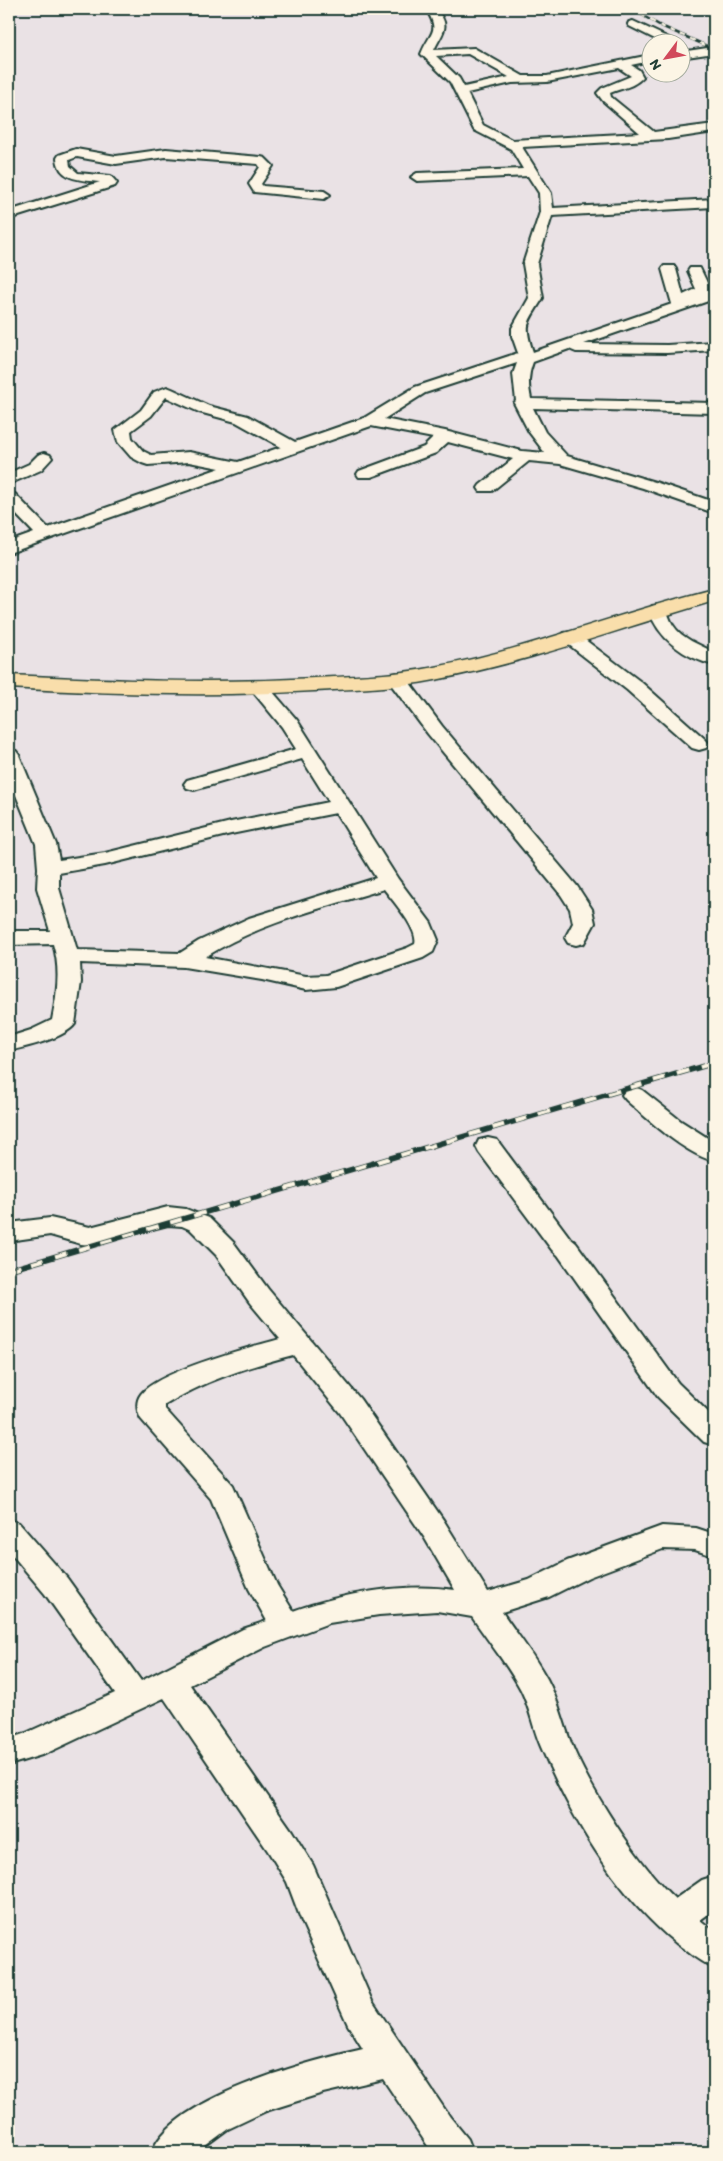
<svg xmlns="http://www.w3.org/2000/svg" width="723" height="2161" viewBox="0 0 723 2161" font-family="Itim,sans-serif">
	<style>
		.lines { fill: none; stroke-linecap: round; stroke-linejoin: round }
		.minor-casing { stroke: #1f3d34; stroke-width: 4 }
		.major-casing { stroke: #1f3d34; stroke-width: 3 }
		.minor { fill: #fcf5e5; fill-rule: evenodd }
		.major { fill: #f9deab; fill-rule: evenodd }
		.rail-far1-casing { stroke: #1f3d34; stroke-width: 2.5 }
		.rail-casing { stroke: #1f3d34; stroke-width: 5.5 }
		.rail-far1 { stroke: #fcf5e5; stroke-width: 2; stroke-dasharray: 5.5; stroke-linecap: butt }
		.rail { stroke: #fcf5e5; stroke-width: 4; stroke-dasharray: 12; stroke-linecap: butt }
	</style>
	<rect width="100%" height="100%" fill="#eae2e5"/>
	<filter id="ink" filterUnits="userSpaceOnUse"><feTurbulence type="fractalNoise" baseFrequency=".02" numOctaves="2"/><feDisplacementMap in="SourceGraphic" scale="10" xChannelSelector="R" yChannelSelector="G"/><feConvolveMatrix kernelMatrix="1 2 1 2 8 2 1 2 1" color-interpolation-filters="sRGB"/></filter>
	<g filter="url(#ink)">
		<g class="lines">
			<defs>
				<path id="minor" d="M426 9H436C452 27 442 32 434 50L474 48 523 76H547L650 55V61L631 65 639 70 643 77C634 87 622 88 610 93L611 97 654 132 714 124V132L668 139 522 147 551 193 553 208 714 199V207L552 216 537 264 543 298C528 323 523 322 533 352L672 304 662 269 664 266H674L676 269 683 295 696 289 688 271 690 268H700L711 291 714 290V299L584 344 667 345 714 342V350L667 353 576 352 569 349 533 362C528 375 528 385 531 399L714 403V413L533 408 545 432 567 456 655 482 714 502V513L643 488 560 464 529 461 492 491H480L478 488 480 485 513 459 448 442 436 453 371 477H359L357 474 359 471 424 447 433 438 371 426 9 553V542L34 533 9 507V493L15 494 48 528 220 468 189 462 148 465 142 463 131 457 118 442 115 430 141 410 154 392 167 387 172 389 209 406 248 416 295 442 364 418 415 387 518 353 512 336V328L529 298 523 264 540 212 539 193 528 176 417 181 411 177 417 173 523 169 511 149 474 130 450 82 421 54C430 31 441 33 426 9ZM468 54 509 77 464 87 459 78 436 56ZM619 68 631 76 602 88 597 93 603 101 640 133 512 140 483 125 467 93 512 83 547 82ZM517 363 513 374 516 401 514 403 529 432 545 453 522 451 445 431 384 419 425 393ZM166 397 199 412 236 422 281 447 238 462 189 452 151 455 143 451 132 438 131 431 151 416Z
					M633 21 673 40 674 42H661L629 26 628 24 629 22Z
					M714 47V53L680 58V52Z
					M76 149 116 156 166 149 261 157 265 158 273 166 261 184 263 186 324 191 330 195 324 199 254 192 249 184 260 167 258 164 166 157 116 164 77 157 69 160 70 166 78 173 111 176 117 183 115 186 9 219V211L100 182C82 180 59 181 57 158L59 155Z
					M44 453 50 455 52 458 41 470 9 484V473L29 464 38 455Z
					M658 605 664 606C668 612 669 619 673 625 682 639 700 645 714 652V665C685 658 658 639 649 610L652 606Z
					M570 632 576 633 641 682 706 740 709 744 706 748 699 750 692 748 627 690 564 641 561 637 564 633Z
					M397 673 404 675 442 726 577 886 592 909 595 923 584 943 576 945 568 943 565 938 573 923 570 909 561 895 428 734 390 683 388 679 390 675Z
					M259 682 266 684 297 720 398 879 431 923 438 940 433 952 423 958 336 987 306 990 262 980 184 967 80 963 81 982 75 1024C65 1038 26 1047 9 1051V1037L31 1030 52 1020C57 994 61 970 53 944L9 945V931H50L37 888 38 868 36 844 9 778V749L16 751 19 755 56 844 59 860 105 853 231 822 329 802 302 759 194 790 187 788 184 784 187 780 296 749 282 727 250 688 252 684ZM336 813 376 878 249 918 199 941 180 953 77 950 59 888V873L105 865 231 834ZM384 889C393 901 419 930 415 944L407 948 326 975 306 976 205 957C259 923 323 908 384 889Z
					M634 1087 642 1090 681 1121 714 1142V1161C685 1154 649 1120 626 1100L622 1095 626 1090Z
					M488 1138 497 1140 570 1238 576 1243 678 1383 714 1418V1445L704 1442 658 1397 558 1255 552 1250 479 1152 476 1146 479 1140Z
					M168 1207 186 1209 209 1218 234 1243 268 1289 360 1399 444 1521 488 1592 529 1580 567 1561 662 1526 696 1528 714 1534V1556L695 1550 663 1549 589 1577 549 1597 502 1612C517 1634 534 1655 547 1679 558 1699 563 1722 571 1743 590 1790 638 1864 675 1899L702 1880 714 1876V1910L700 1920 714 1931V1968C699 1962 689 1952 676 1943 615 1893 572 1819 541 1747 533 1729 530 1708 521 1690 507 1664 488 1641 472 1617L437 1611 379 1615 329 1623 265 1647 190 1685 292 1831 313 1865 372 2001 450 2117 468 2139 473 2152H432L383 2079 323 2093 266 2111 228 2129 197 2152H152C172 2097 310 2061 363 2049L348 2025 302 1922 287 1882 268 1851 164 1698 45 1754 9 1765V1739L26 1733 115 1693 45 1594 9 1551V1520L19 1523 67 1578 141 1681 243 1629 267 1621 249 1589 211 1499 141 1419C137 1411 135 1402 141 1394 159 1371 250 1347 280 1339L250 1303 216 1255 191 1230 182 1226 168 1225 90 1245 81 1244 50 1235 9 1241V1223L50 1218 90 1227ZM293 1355 340 1413 424 1537 455 1590C405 1582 339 1594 293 1611L277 1585 233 1485 165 1409V1405C205 1380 248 1367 293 1355Z"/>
				<path id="major" d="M714 589V601C621 628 530 662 435 680 395 688 354 689 314 691 213 697 110 694 9 688V675C111 680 213 684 314 678 354 676 395 675 435 667 530 649 620 612 714 589Z"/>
			</defs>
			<!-- minor casing -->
			<use href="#minor" class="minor-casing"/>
			<!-- major casing -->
			<use href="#major" class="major-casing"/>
			<!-- minor -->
			<use href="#minor" class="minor"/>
			<!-- major -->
			<use href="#major" class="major"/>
			<defs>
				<path id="rail-far1" d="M631 9 661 26 714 49"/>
				<path id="rail" d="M9 1270 714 1063"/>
			</defs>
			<!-- rail-far1 casing -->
			<use href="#rail-far1" class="rail-far1-casing"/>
			<!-- rail casing -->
			<use href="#rail" class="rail-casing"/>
			<!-- rail-far1 -->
			<use href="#rail-far1" class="rail-far1"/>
			<!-- rail -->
			<use href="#rail" class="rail"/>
		</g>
	</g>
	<!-- margin -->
	<rect width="723" height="2161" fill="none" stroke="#fcf5e5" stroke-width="30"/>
	<rect x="15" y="15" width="693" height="2131" fill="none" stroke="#1f3d34" stroke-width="2" filter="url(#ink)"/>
	<!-- north arrow -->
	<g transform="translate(666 58) rotate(238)"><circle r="24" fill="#fcf5e5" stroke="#a4ab9e"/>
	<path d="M0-4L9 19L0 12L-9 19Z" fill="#d1495b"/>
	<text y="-8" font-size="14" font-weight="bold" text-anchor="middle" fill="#1f3d34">N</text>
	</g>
</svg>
